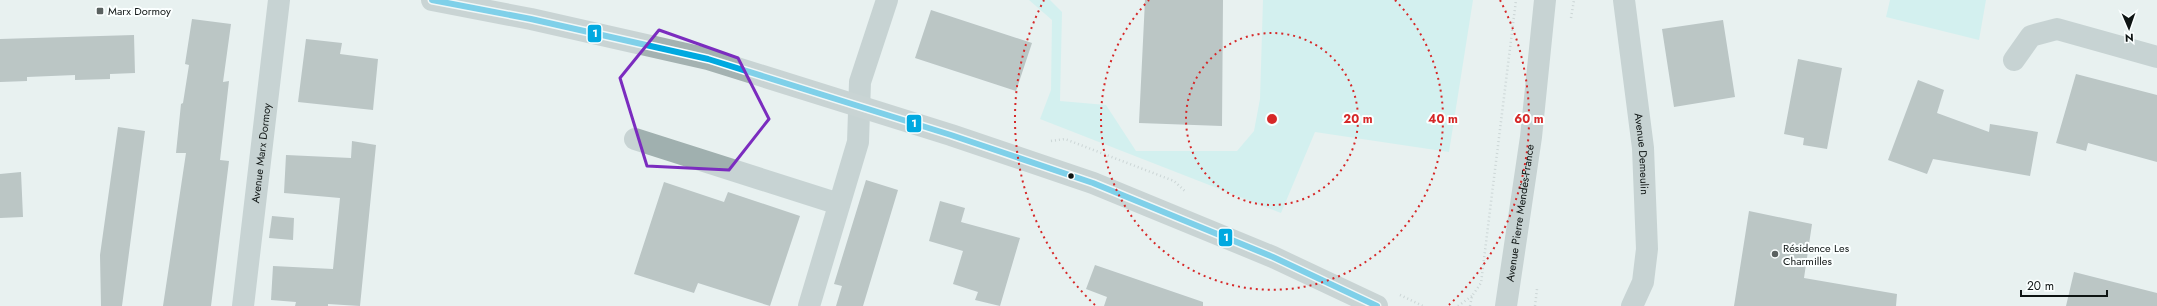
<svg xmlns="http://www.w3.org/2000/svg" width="2157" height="306" viewBox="0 0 2157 306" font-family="Jost,sans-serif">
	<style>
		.green { fill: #bbf0ed }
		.building { fill: #859291 }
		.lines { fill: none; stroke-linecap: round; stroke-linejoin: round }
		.path { stroke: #abb6b5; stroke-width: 2.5; stroke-dasharray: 1 3; stroke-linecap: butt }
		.minor { stroke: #a0b0af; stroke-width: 22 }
		.major { stroke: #a4b2b1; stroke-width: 22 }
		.bus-1-casing { stroke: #fbffff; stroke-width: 9 }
		.bus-1 { stroke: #01a9e0; stroke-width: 6 }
		.marked { fill: none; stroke: #7b2cbf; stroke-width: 3; stroke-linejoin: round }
		.ring { fill: none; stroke: #d62828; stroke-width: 2; stroke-dasharray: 2 4 }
		.poi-dot { fill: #5a6160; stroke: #fbffff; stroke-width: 1.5 }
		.bus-dot { fill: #0e1413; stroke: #fbffff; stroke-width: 1.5 }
		.labels { text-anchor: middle; stroke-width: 4; stroke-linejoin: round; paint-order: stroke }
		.poi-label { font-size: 11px; fill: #0e1413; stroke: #fbffff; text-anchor: start }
		.street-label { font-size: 11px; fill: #0e1413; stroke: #fbffff }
		.centre { fill: #d62828; stroke: #fbffff; stroke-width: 2 }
		.ring-label { font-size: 12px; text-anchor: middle; font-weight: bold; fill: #d62828; stroke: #fbffff; stroke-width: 4; stroke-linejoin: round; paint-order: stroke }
		.line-badge { stroke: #fbffff; stroke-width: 1.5 }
		.badge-label { font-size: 11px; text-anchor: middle; font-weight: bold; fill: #fff }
	</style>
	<rect width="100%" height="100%" fill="#e8f1f0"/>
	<!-- green -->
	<path class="green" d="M1029 0H1050L1062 12 1060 101 1106 105 1136 151H1237L1254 131 1260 99 1263 0H1473L1449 152 1315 132 1281 213 1040 119 1051 90 1052 20Z
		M1890 0H1986L1979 40 1886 17Z"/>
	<!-- building -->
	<path class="building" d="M1145 0H1223L1222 126 1139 123Z
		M931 10 1032 43 1016 91 915 58Z
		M192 19 231 24 223 82 229 81 220 160 229 161 211 306H163L186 153H176L181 104 183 103 189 65 185 64Z
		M1723 20 1735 97 1674 107 1662 29Z
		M134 35 135 73 110 74V79L75 80V75L27 77V81L0 82V39Z
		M306 39 342 43 340 54 378 59 373 110 298 102Z
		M1798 59 1842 68 1827 149 1803 145 1804 138 1784 134Z
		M2076 74 2157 95V162L2088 143 2086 151 2056 143Z
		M1918 80 1944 90 1937 113 1989 132 1990 124 2038 132 2030 176 1933 159 1927 174 1888 160Z
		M118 127 145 131 122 306H101L100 255Z
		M352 141 376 145 360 306 328 304V306H295L296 302 271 300 273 266 333 269 340 198 284 193 286 155 351 158Z
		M21 172 23 217 0 218V174Z
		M866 180 898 190 863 306H836L842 286 834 284Z
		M664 182 724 202 728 192 800 216 770 306 698 283 694 293 634 274Z
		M940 201 965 208 961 222 1020 238 1000 306 975 300 978 292 953 284 963 251 929 241Z
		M1749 211 1812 224 1804 278 1897 294 1896 306H1734Z
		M272 216 294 218 293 240 269 238Z
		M1095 265 1203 302V306H1104L1107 297 1086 289Z
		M2074 272 2157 293V306H2066Z"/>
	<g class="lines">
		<!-- path -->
		<path class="path" d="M1571 18 1574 0
			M1051 141 1065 139 1174 181 1186 192
			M1400 295 1423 306
			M1458 306 1472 296
			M1470 306 1472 296 1481 283 1516 0
			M1535 306 1537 289"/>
		<!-- minor -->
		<g class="minor">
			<path id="s1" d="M1624 0 1643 148 1647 249 1643 282 1632 306"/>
			<path d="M2014 60 2031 36 2057 29 2157 57"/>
			<path d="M635 139 839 204"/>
			<path id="s2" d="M243 306 279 0"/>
			<path d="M809 306 858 142 860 82 887 0"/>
			<path id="s3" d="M1506 306 1531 137 1545 0"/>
		</g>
		<!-- major -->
		<path class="major" d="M432 0 531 19 708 59 951 135 1093 183 1273 257 1377 306"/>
		<defs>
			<path id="bus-1" d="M432 0 531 19 708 59 951 135 1093 183 1273 257 1377 306"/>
		</defs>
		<!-- bus-1 casing -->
		<use href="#bus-1" class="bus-1-casing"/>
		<!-- bus-1 -->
		<use href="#bus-1" class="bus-1"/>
	</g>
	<!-- marked area -->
	<path d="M0 0H2157V306H0ZM659 30 738 58 769 119 729 170 647 166 620 78Z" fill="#e8f1f0" fill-opacity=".55" fill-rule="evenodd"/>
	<path class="marked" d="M659 30 738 58 769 119 729 170 647 166 620 78Z"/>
	<!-- distance rings -->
	<g class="ring">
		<circle cx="1272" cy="119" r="86"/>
		<path d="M1395 0A171 171 0 1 1 1149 0"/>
		<path d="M1095 305A257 257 0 0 1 1044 0M1500 0A257 257 0 0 1 1449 305"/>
	</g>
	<!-- markers -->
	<g class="poi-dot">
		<rect x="96" y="7" width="8" height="8" rx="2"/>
		<circle cx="1775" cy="254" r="4"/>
	</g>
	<circle class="bus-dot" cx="1071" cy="176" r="3.5"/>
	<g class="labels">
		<!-- poi labels -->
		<g class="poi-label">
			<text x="108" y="15">Marx Dormoy</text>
			<text x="1783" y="252">Résidence Les<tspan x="1783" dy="13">Charmilles</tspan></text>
		</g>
		<!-- street labels -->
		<g class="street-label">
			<text dy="4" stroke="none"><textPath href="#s2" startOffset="154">Avenue Marx Dormoy</textPath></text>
			<text dy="4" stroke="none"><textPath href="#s1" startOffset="155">Avenue Demeulin</textPath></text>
			<text dy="4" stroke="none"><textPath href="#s3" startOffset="94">Avenue Pierre Mendès-France</textPath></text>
		</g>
	</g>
	<circle cx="1272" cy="119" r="6" class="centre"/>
	<g class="ring-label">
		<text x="1358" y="123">20 m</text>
		<text x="1443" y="123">40 m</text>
		<text x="1529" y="123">60 m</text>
	</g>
	<g class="line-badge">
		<rect x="587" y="24" width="15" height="19" rx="4" fill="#01a9e0"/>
		<rect x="906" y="114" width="16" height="19" rx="4" fill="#01a9e0"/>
		<rect x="1218" y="228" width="15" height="19" rx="4" fill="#01a9e0"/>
	</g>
	<g class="badge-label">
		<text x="595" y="37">1</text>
		<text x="914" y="127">1</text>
		<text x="1226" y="241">1</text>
	</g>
	<!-- north arrow -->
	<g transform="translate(2129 28) rotate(178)" stroke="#fbffff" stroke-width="3" paint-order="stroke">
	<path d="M0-3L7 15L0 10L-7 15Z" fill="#0e1413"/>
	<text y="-6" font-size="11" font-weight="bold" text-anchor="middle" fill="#0e1413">N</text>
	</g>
	<!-- scale -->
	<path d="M2021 290v6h86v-6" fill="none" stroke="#0e1413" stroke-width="2"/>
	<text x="2027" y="290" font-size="12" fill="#0e1413" stroke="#fbffff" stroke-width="3" paint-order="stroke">20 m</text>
</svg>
